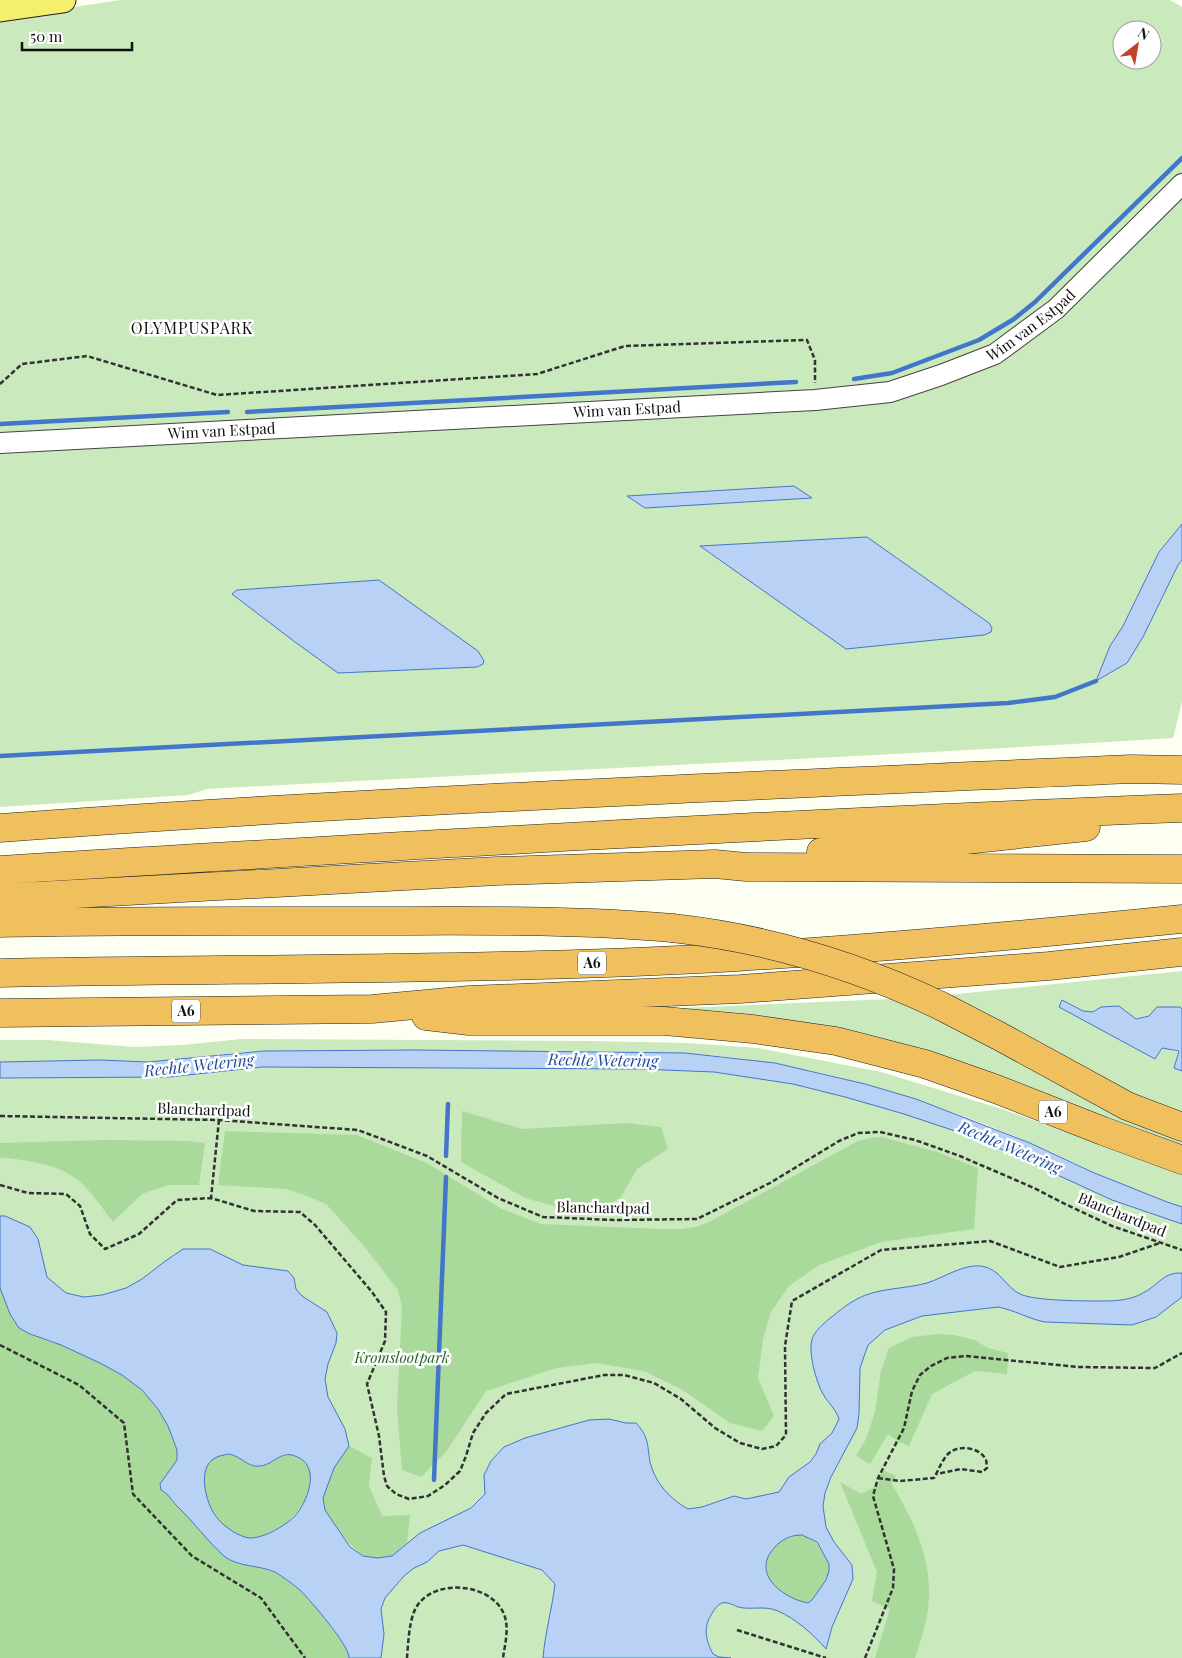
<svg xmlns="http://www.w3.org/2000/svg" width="1182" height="1658" viewBox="0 0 1182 1658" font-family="'Playfair Display',serif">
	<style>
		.green { fill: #cae9bc; fill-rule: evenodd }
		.forest { fill: #aad99c }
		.water { fill: #b9d1f5; stroke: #4276ca; fill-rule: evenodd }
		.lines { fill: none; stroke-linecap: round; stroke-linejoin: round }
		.stream { stroke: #4276ca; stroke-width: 4.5 }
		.minor-casing { stroke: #434343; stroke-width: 22 }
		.major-casing { stroke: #212121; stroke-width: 27 }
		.highway-casing { stroke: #212121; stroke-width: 29 }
		.path { stroke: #323232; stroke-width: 2.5; stroke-dasharray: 5 2.5; stroke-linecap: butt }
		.minor { stroke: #fff; stroke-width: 20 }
		.major { stroke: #f4f06d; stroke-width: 25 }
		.highway { stroke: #f0c05f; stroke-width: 28 }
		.highway-bridge-casing { stroke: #212121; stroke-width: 29; stroke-linecap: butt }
		.highway-bridge { stroke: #f0c05f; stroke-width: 28 }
		.labels { text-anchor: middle; stroke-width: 5; stroke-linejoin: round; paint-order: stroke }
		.shield { fill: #fff; stroke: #585858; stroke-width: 1 }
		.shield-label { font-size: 14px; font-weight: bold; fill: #101010 }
		.street-label { font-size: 15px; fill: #101010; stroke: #fff }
		.park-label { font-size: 15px; font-style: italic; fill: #216621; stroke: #fff }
		.neighbourhood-label { font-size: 16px; letter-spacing: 1px; fill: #101010; stroke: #fff }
		.water-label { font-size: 16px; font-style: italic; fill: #1b499f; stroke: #fff }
	</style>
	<rect width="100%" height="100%" fill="#fefff3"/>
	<!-- green -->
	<path class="green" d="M121 0H1170L1182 7V524L1159 552 1123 626 1110 646 1097 681 1127 663 1143 637 1178 565 1182 560V702L1173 738C851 758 529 771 207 789L188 795 0 807V18ZM1122 30H1152V60H1122ZM867 537 989 623 992 628Z
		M1182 971V1009L1180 1007 1136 1019 1119 1006 1093 1012 1083 1011 1063 1000 1155 1059 1162 1048 1179 1052 1174 1067 1182 1071V1113L1108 1084 948 995Z
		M889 999 946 1020 1182 1134V1149L1079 1111 658 1009Z
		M241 1039 590 1041 687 1043 758 1048 881 1072 1002 1109 1182 1174V1207C1129 1192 1081 1165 1031 1143 951 1109 862 1079 776 1064 695 1049 610 1052 528 1052 441 1052 354 1049 267 1051 228 1052 190 1059 152 1062 134 1063 115 1060 97 1060 65 1061 32 1062 0 1062V1040H48L134 1047 183 1045Z
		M369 1056 744 1065 886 1096 1182 1216V1658H0V1078Z"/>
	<!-- forest -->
	<path class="forest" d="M462 1111 522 1129 626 1123 661 1127 668 1149 637 1169 621 1197 605 1208 578 1209 550 1205 525 1198 461 1162Z
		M225 1131 357 1135 427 1163 502 1209 541 1224 662 1229H681L696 1227 711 1221 858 1141 870 1138 882 1137 937 1152 978 1168 974 1229 881 1242 819 1265 789 1286 771 1312 763 1339 758 1378 774 1416 762 1431 730 1423 681 1389 644 1371 596 1363 557 1368 486 1391 446 1452 421 1477 402 1470 397 1409 402 1308 398 1290 363 1245 326 1204 307 1196 286 1189 218 1185Z
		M106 1140 189 1141 205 1143 199 1185H168L142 1194 113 1222C102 1208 90 1189 75 1178 57 1164 22 1159 0 1158V1143Z
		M0 1288 3 1295C8 1303 25 1331 32 1335 40 1340 52 1341 61 1345 104 1362 154 1386 171 1433 173 1441 179 1451 177 1459 176 1467 165 1477 160 1484L161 1490C169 1494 171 1500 177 1506 194 1522 207 1541 224 1556 237 1567 259 1565 275 1573 283 1577 293 1584 300 1590 310 1600 350 1646 349 1658H0Z
		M939 1334 954 1335 975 1340 988 1348 1008 1353 1007 1374 975 1371 932 1394 909 1446 899 1442 888 1434 870 1464 856 1456 866 1439 875 1412 881 1371 889 1348 912 1337Z
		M349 1446 372 1458 369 1486 382 1516 410 1515 407 1543 392 1556 377 1558 363 1556 347 1541 325 1510 323 1498 326 1487 334 1468Z
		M229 1454C241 1456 248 1468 261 1466 274 1465 282 1450 296 1456 332 1472 296 1524 270 1533 261 1536 250 1540 240 1536 233 1533 221 1524 216 1517 207 1504 196 1473 211 1460 216 1456 223 1455 229 1454Z
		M883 1470 896 1476 891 1483C917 1525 937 1570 926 1621 923 1633 919 1646 915 1658H875L890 1609 872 1601 877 1572 840 1482 861 1494 877 1486Z
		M800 1535C812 1537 817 1543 823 1553 825 1556 828 1559 829 1563 832 1576 817 1596 808 1603 762 1595 746 1545 800 1535Z"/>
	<!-- water -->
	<path class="water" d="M794 486 812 498 645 508 627 496Z
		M1182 524V560L1178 565 1143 637 1127 663 1096 681 1110 646 1123 626 1159 552Z
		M867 537 989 623 992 628 991 632 984 635 846 649 700 546Z
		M379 580 478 651 484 661 483 664 477 667 338 673 295 642 232 594 237 590Z
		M1062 1000 1083 1011 1093 1012 1101 1007 1119 1006 1136 1019 1149 1016 1157 1007H1180L1182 1009V1071L1174 1068 1179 1051 1162 1048 1155 1059 1059 1007Z
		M415 1050 685 1053 775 1063 865 1084 916 1099 1030 1143 1092 1172 1167 1202 1182 1207V1224L1112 1200 979 1139 904 1114 845 1097 793 1084 714 1072 640 1069 262 1067 169 1077 0 1078V1062L99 1060 148 1062 264 1051Z
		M0 1216H5L30 1227 38 1239 47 1277 66 1293 84 1297 102 1295 126 1288 142 1279 164 1262 183 1249H210L243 1265 288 1271 294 1278 296 1289 302 1296 327 1312 337 1333 336 1343 328 1364 325 1379 328 1397 345 1429 349 1446 334 1468 323 1498 325 1510 350 1547 363 1556 377 1558 392 1556 420 1533 471 1508 485 1494 484 1475 491 1461 504 1447 525 1438 589 1420 609 1419 626 1423H636C649 1437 647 1444 650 1462 655 1483 670 1499 688 1509L702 1507 734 1496 746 1499 779 1492 789 1477 810 1462 816 1454 820 1444 832 1433 839 1419C836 1409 828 1403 823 1394 816 1382 808 1352 812 1339 815 1331 823 1324 829 1319 838 1312 847 1304 857 1299 876 1288 906 1289 927 1283 943 1278 963 1264 981 1266 1001 1269 1005 1287 1020 1294 1034 1301 1085 1301 1103 1301 1117 1301 1131 1300 1143 1293 1159 1285 1163 1272 1182 1273V1297L1156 1317 1132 1325 1045 1322C1029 1319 1014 1310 998 1307L922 1316 885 1330 868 1345 860 1368 859 1414 857 1428 831 1477 825 1493 823 1506 826 1527 834 1542 852 1565 853 1579 832 1627 826 1649C813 1634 796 1619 778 1611 766 1606 756 1609 744 1608 736 1608 730 1601 722 1603 717 1605 714 1610 711 1615 703 1628 706 1641 713 1654L719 1657 731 1658H543C545 1633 552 1609 555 1584L542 1570 463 1545 439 1551 427 1562 414 1568 404 1576 385 1598 381 1609 384 1634 381 1658H349C350 1646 310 1600 300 1590 293 1584 283 1577 275 1572 259 1565 237 1567 224 1556 207 1541 194 1522 177 1506 171 1500 169 1494 161 1490L160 1484 177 1460V1450L168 1426 158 1409 142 1390 122 1375 100 1363 61 1345 30 1334 19 1328 10 1314 0 1288ZM229 1454C241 1456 248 1468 260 1466 273 1465 281 1450 295 1456 322 1465 308 1502 294 1517 290 1521 284 1525 279 1528 271 1533 259 1538 250 1538 239 1537 226 1528 218 1519 207 1507 197 1472 212 1460 217 1456 223 1455 229 1454ZM802 1535 817 1542 829 1564V1571L826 1580 812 1600 808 1603C782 1598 750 1573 775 1547 782 1539 791 1535 802 1535Z"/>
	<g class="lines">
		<!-- stream -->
		<path class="stream" d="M854 379 892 373 979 340 1014 319 1035 302 1182 158
			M247 412 796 382
			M0 424 228 412
			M0 756 1008 703 1055 697 1096 681
			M446 1156 448 1104
			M434 1480 446 1177"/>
		<defs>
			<g id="minor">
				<path id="s1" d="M0 443 815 400 890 392 941 375 995 354 1056 309 1182 184"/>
			</g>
			<path id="major" d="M0 9 63 0"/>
			<path id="highway" d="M0 828C376 800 754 786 1131 769L1182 770
				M821 852 928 844 1086 827
				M0 870C394 846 788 823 1182 808
				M0 898 497 871 715 864 746 867 1182 869
				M0 923C121 920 242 921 363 921 466 921 569 919 672 928
				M0 973C246 968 492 971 737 957 886 948 1034 934 1182 919
				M939 1005 999 1036 1127 1106 1182 1127
				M0 1013 372 1009 469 1000 740 989 1049 966 1182 952
				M426 1016 469 1021H664L753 1029 836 1041 925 1064 996 1089 1103 1131 1182 1160"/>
		</defs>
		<!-- minor casing -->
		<use href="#minor" class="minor-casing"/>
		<!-- major casing -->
		<use href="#major" class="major-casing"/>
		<!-- highway casing -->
		<use href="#highway" class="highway-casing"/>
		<!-- path -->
		<path class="path" d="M0 384 22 364 87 356 217 395 537 374 625 346 807 340 815 360V383
			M0 1116 219 1120 358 1130 427 1156 498 1198 543 1217 614 1220 697 1219 770 1183 839 1141 858 1133 880 1132 915 1140 960 1156 1034 1188 1065 1204 1112 1226 1182 1250
			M219 1120 211 1198 254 1211 300 1212 315 1225 372 1292 386 1312 385 1341 367 1384 379 1436 384 1476 387 1486 396 1494 409 1499 428 1496 445 1485 460 1471 466 1456 473 1433 486 1413 506 1394 604 1375H624L654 1383 681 1399 715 1428 740 1443 762 1449 776 1446 786 1435 785 1346 792 1301 881 1250 990 1241 1060 1267 1119 1257 1160 1243
			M0 1185 28 1193 66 1194 80 1206 90 1234 105 1249 139 1234 177 1200 211 1198
			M0 1345 79 1385 124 1423 133 1494 192 1556 261 1598 305 1658
			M878 1478 900 1481 934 1478C938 1471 942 1460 948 1454 958 1444 980 1447 986 1460 987 1462 986 1465 987 1468L982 1472 961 1469 937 1474
			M737 1630 826 1658
			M407 1658C408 1645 409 1624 414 1612 427 1578 488 1581 503 1612 510 1626 505 1644 503 1658
			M865 1658 893 1588 894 1569 873 1496 878 1478 904 1428 912 1391 920 1375 931 1366 947 1358 966 1356 1078 1367 1155 1368 1182 1353"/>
		<!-- minor -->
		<use href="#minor" class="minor"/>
		<!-- major -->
		<use href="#major" class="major"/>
		<!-- highway -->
		<use href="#highway" class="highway"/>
		<defs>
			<path id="highway-bridge" d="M672 928C765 938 855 965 939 1005"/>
		</defs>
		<!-- highway-bridge casing -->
		<use href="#highway-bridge" class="highway-bridge-casing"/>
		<!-- highway-bridge -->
		<use href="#highway-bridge" class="highway-bridge"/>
	</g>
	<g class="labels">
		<!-- shield labels -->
		<g class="shield">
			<rect x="578" y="951.5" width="28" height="23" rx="4"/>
			<rect x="172" y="999.5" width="28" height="23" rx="4"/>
			<rect x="1039" y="1100.5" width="28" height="23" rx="4"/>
		</g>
		<g class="shield-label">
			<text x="592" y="968">A6</text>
			<text x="186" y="1016">A6</text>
			<text x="1053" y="1117">A6</text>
		</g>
		<!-- street labels -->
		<g class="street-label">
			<text dy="5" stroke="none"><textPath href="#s1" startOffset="1049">Wim van Estpad</textPath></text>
			<text dy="5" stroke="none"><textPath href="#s1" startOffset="628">Wim van Estpad</textPath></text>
			<text dy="5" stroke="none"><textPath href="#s1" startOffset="222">Wim van Estpad</textPath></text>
			<text transform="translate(204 1110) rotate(2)" y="5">Blanchardpad</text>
			<text transform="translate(603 1208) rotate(1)" y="5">Blanchardpad</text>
			<text transform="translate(1122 1215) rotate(22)" y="5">Blanchardpad</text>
		</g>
		<!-- park labels -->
		<g class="park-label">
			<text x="402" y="1363">Kromslootpark</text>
		</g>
		<!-- neighbourhood labels -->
		<g class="neighbourhood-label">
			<text x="192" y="334">OLYMPUSPARK</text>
		</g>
		<!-- water labels -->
		<g class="water-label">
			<text transform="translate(603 1060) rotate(1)" y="6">Rechte Wetering</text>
			<text transform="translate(199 1065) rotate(-6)" y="6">Rechte Wetering</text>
			<text transform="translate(1010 1147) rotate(23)" y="6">Rechte Wetering</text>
		</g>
	</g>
	<!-- north arrow -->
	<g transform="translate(1137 45) rotate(31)"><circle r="24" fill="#ffffff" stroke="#9f9f9f"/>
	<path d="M0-4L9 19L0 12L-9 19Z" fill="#bd432b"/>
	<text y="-8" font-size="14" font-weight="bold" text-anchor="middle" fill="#101010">N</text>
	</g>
	<!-- scale -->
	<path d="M22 42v8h110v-8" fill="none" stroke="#101010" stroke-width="2.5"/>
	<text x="30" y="42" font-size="15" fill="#101010" stroke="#ffffff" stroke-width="4" paint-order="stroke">50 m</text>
</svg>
